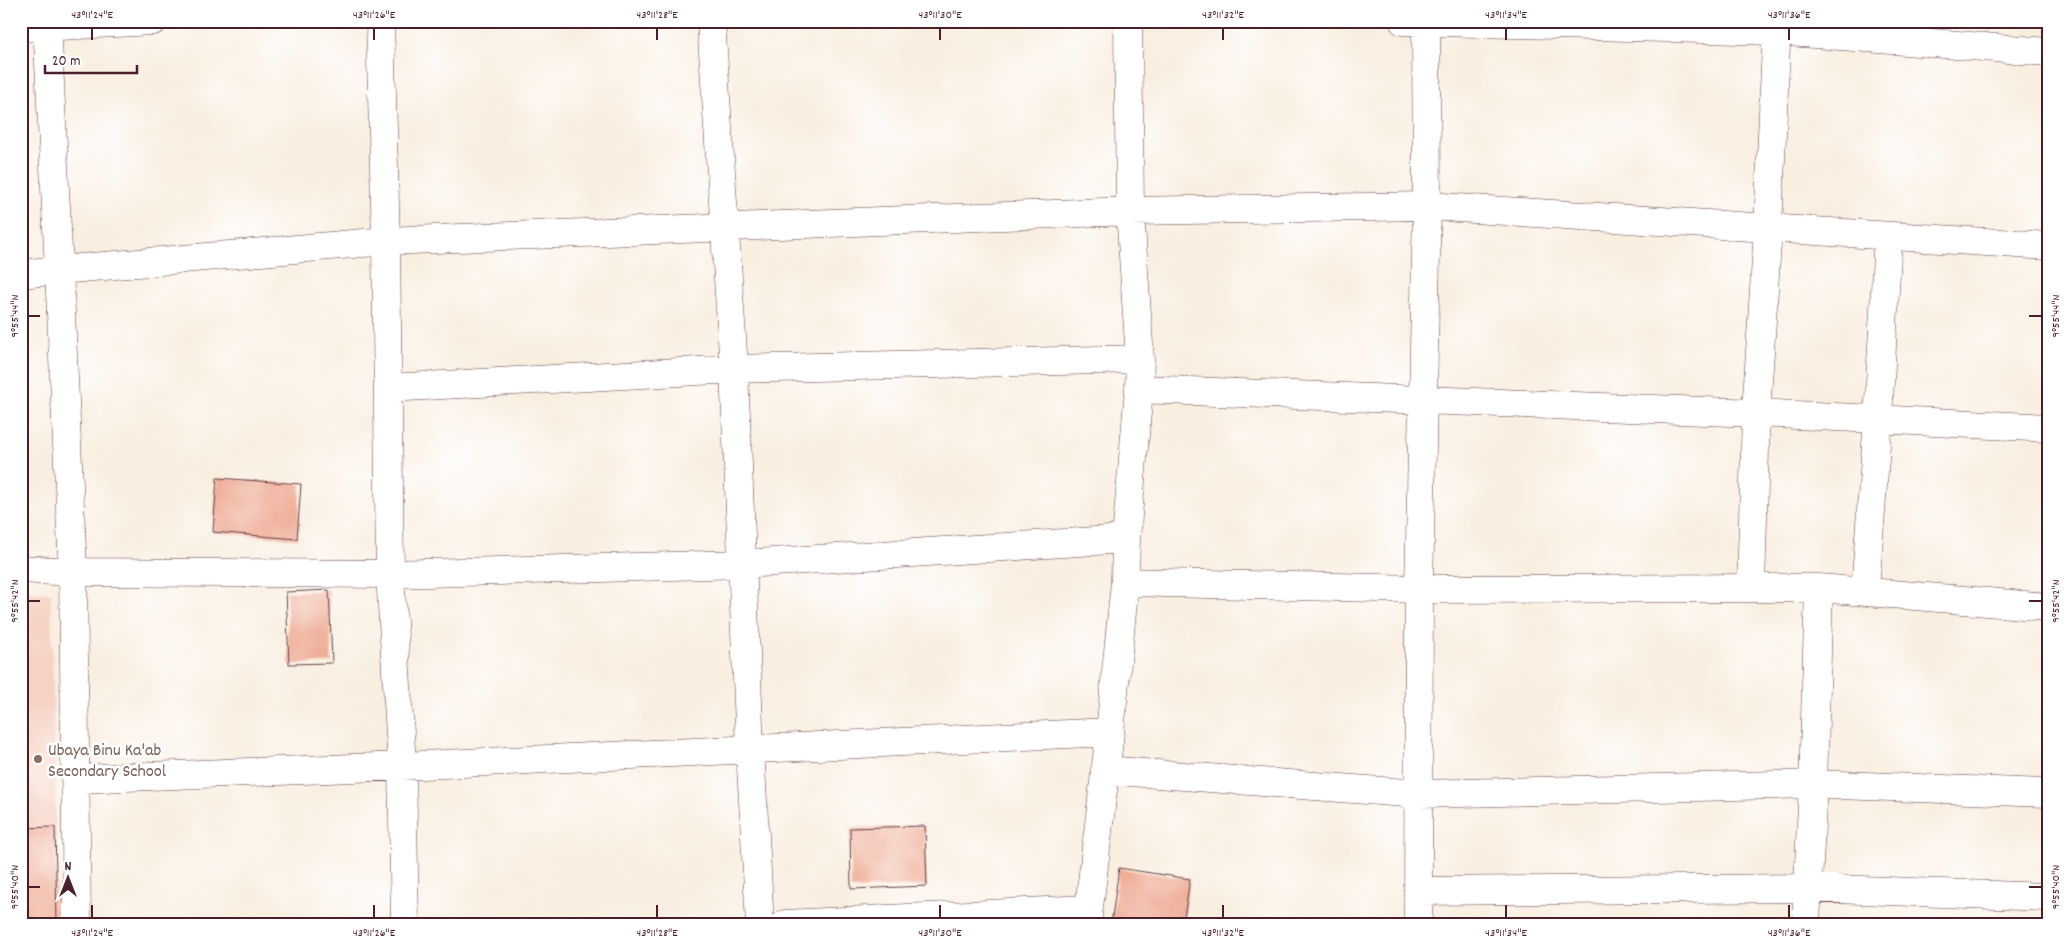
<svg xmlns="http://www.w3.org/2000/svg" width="2069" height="945" viewBox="0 0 2069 945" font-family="Dekko,sans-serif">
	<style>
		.built { fill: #f6d2c4 }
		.building { fill: #efad97 }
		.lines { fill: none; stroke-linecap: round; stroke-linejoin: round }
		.minor-casing { stroke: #643e46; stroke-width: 29 }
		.minor { stroke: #fff; stroke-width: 28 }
		.ticks { fill: none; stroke: #4a1f2b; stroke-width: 2 }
		.education-dot { fill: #8d6e63; stroke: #fff; stroke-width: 2 }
		.labels { text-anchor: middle; stroke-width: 5; stroke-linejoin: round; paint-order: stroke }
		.education-label { font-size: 18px; fill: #785e54; stroke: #fff; text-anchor: start }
		.neatline { fill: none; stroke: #4a1f2b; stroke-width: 2 }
		.ticks-label { font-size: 12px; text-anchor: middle; fill: #4a1f2b }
	</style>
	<rect width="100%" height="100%" fill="#fff"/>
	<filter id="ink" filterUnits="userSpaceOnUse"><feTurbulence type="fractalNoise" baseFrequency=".02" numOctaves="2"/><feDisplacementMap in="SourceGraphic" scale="10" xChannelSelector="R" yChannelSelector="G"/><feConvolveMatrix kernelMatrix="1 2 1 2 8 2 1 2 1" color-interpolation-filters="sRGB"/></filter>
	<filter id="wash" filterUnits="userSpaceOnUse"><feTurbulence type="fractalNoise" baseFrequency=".0096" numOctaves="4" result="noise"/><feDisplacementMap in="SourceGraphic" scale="20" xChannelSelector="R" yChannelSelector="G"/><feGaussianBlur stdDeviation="1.12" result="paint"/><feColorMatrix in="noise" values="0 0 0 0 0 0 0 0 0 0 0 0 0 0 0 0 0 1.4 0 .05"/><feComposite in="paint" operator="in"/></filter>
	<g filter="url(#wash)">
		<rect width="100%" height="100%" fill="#f9efe1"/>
		<!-- built -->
		<path class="built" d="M21 592 51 593 58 924H21Z"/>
		<g id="blocks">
			<!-- building -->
			<path class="building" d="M217 478 301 484 297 539 213 532Z
				M329 590 332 663 289 664 286 592Z
				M925 826 927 886 851 889 850 828Z
				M55 827 57 922 21 923V828Z
				M1119 868 1190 879 1183 924H1111Z"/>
		</g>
	</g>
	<g filter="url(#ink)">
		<use href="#blocks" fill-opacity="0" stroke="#643e46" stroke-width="1"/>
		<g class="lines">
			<defs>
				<path id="minor" d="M47 21 59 270 386 241 1130 211 1427 206 2048 246
					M380 21 386 241 390 574 402 766 405 924
					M711 21 734 369 750 749 760 924
					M1403 21 1776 31 2048 52
					M21 28 153 21
					M21 274 59 270 73 572 77 924
					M388 388 734 369 1140 359
					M1139 389 1756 413 2048 428
					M21 569 73 572 390 574 743 564 1126 539
					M1125 582 1419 589 1819 588 2048 607
					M1751 588 1756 413 1768 228 1777 21
					M1865 590 1878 419 1888 236
					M1105 770 1419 794 1813 784 2048 793
					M76 779 402 766 1110 732
					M1418 891 1808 888 2048 897
					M785 924 1088 909
					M1087 924 1110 732 1125 582 1126 539 1139 389 1140 359 1130 211 1128 21
					M1418 924 1419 589 1427 206 1426 22
					M1806 924 1813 784 1819 588"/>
			</defs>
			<!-- minor casing -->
			<use href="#minor" class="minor-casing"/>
			<!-- minor -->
			<use href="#minor" class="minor"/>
		</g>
	</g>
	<!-- ticks -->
	<path class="ticks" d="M92 28V40M374 28V40M657 28V40M940 28V40M1223 28V40M1506 28V40M1789 28V40M28 316H40M2029 316H2042M28 601H40M2029 601H2042M28 887H40M2029 887H2042M92 905V918M374 905V918M657 905V918M940 905V918M1223 905V918M1506 905V918M1789 905V918"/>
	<!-- markers -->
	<circle class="education-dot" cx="38" cy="759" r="5"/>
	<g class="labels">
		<!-- education labels -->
		<g class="education-label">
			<text x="48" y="755">Ubaya Binu Ka'ab<tspan x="48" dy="21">Secondary School</tspan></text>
		</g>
	</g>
	<!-- margin -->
	<rect width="2069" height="945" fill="none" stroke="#fff" stroke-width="55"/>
	<!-- north arrow -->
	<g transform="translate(68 878)" stroke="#ffffff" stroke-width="4" paint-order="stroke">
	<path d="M0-4L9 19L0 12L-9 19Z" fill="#4a1f2b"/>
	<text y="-8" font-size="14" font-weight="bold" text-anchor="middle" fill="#4a1f2b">N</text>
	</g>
	<!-- scale -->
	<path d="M45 65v8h92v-8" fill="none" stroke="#4a1f2b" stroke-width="2.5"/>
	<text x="52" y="65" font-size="15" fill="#4a1f2b" stroke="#ffffff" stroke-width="4" paint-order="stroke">20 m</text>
	<rect x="28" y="28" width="2014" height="890" class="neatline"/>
	<g class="ticks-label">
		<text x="92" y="18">43°11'24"E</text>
		<text x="374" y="18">43°11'26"E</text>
		<text x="657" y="18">43°11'28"E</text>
		<text x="940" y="18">43°11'30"E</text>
		<text x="1223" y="18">43°11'32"E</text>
		<text x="1506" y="18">43°11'34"E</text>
		<text x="1789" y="18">43°11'36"E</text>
		<text transform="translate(14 316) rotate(-90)" y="4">9°55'44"N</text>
		<text transform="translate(2055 316) rotate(-90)" y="4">9°55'44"N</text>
		<text transform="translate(14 601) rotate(-90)" y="4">9°55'42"N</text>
		<text transform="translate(2055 601) rotate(-90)" y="4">9°55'42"N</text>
		<text transform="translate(14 887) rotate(-90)" y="4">9°55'40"N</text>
		<text transform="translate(2055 887) rotate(-90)" y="4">9°55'40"N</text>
		<text x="92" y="936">43°11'24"E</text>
		<text x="374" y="936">43°11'26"E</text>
		<text x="657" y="936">43°11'28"E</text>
		<text x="940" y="936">43°11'30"E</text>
		<text x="1223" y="936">43°11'32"E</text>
		<text x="1506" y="936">43°11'34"E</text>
		<text x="1789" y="936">43°11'36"E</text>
	</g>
</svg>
